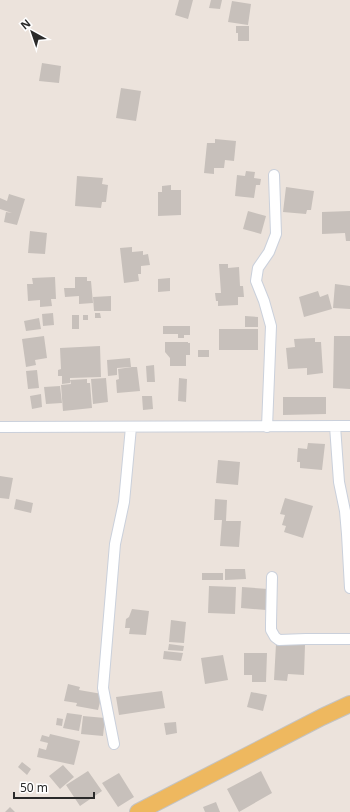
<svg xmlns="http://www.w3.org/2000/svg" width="350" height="812" viewBox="0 0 350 812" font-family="'Noto Sans',sans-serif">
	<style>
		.building { fill: #c7c0bb }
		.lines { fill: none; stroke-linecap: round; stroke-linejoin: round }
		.minor-casing { stroke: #cad0db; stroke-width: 12 }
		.primary-casing { stroke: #c3c3c3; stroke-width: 18 }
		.minor { stroke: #fff; stroke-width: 10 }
		.primary { stroke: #eeb85f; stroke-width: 16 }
	</style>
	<rect width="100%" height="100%" fill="#ece3dc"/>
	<!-- building -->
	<path class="building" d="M179 0H193L188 19 175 15Z
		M211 0H222L220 9 209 8Z
		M232 1 251 4 248 25 228 22Z
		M236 26H249V41H238V33H236Z
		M42 63 61 66 59 83 39 81Z
		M121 88 141 91 136 121 116 118Z
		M215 139 236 141 234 161 225 160 224 168H214V174L204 173 207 143H215Z
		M246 171 255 172 254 178 261 179 260 185H256L254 198 235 196 237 175 245 176Z
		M77 176 103 178 102 184 108 185 106 202H102L101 208 75 206Z
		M171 185V190H181V215L158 216V192H162V186Z
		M286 187 314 191 311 210H307L306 214 283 212Z
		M9 194 25 199 17 225 4 222 6 212 12 213 0 209V198L7 201Z
		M248 211 266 216 261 234 243 229Z
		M350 211V241H346L345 233 322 234V212Z
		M30 231 47 233 45 254 28 253Z
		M132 247V252L143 251V255L148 254 150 265 141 266V274H138L139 281 124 283 120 248Z
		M219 264H228V268L239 267 240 286H243L244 297H238V305L218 306V301H216L215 293H221Z
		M55 277 56 299H51L52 306 40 307V300L28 301 27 284H33L32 278Z
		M75 277H87V281H91L93 303 79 304V296L65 297 64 288H75Z
		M170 278V291L158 292V279Z
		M335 284 350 286V309L333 308Z
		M318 291 320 297 328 294 332 309 304 317 299 297Z
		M111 296V311H94L93 297Z
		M53 313 54 325 43 326 42 314Z
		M95 313H100L101 318H95Z
		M72 315H79V329H72Z
		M83 315H88V320H83Z
		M245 316 258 317V327H245Z
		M39 318 41 329 26 331 24 321Z
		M163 326H190V335H184V338H178V334H163Z
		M219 329H258V350H219Z
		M44 336 47 358 35 360 36 365 26 367 22 339Z
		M334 336H350V389L333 388Z
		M315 338V342H321L323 373 307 375V368L288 369 286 348 295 347 294 339Z
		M165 342H188V343H190V355H186V366H170V358L165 352Z
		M100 346 101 377 70 378V383L62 384V376H58V370L61 369 60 348Z
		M198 350H209V357H198Z
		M130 358 131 367 117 368V375L108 376 107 360Z
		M154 365 155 382H147L146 366Z
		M132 367H137L140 391 117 393 116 380 119 379 118 369Z
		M37 370 39 388 28 389 26 371Z
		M106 378 108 402 93 404 91 379Z
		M179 378 187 379 186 402 178 401Z
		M87 379V383H90L92 408 63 411 61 385 71 384 70 380Z
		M60 386 62 403 46 404 44 387Z
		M41 394 42 407 32 409 30 396Z
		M142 396H152L153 409 143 410Z
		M283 397H326V414L283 415Z
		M308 443 325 444 322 470 300 468V462H297L298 448 307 449Z
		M218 460 240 462 238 485 216 483Z
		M0 476 13 478 9 499 0 498Z
		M285 498 313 506 303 538 284 532 286 526 282 525 285 515 280 514Z
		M16 499 33 503 31 513 14 509Z
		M215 499 227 500 226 521H241L239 547 220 546 222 520H214Z
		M225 569H245L246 579 225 580Z
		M202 573H223V580H202Z
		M209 586 236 587 235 614 208 613Z
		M242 587 268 589 266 610 241 608Z
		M132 609 149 611 146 635 129 634 130 628H125L126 619 129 617Z
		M171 620 186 622 184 643 169 642Z
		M169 644 184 646 183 651 168 650Z
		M276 644 305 645 304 675 288 674 287 681 274 680Z
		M164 651 183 653 181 661 163 659Z
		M244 653H267L266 682H252V675H244Z
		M223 655 228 680 205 684 201 658Z
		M68 684 80 687 79 690 102 694 98 710 76 706 77 703 64 701Z
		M162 691 165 708 119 715 116 697Z
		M251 692 267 695 263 711 247 707Z
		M67 713 82 715 79 731 63 728Z
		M83 716 105 718 103 736 81 734Z
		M57 718 63 719 62 726 56 725Z
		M176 722 177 733 166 735 164 723Z
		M50 734 80 741 74 765 37 757 39 748 46 750 48 743 40 741 42 735 49 737Z
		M22 762 31 769 27 775 18 767Z
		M63 765 74 777 60 789 49 776Z
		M88 771 102 791 80 806 66 785Z
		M261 771 272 793 239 812 227 789Z
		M119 773 134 797 118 807 102 783Z
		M216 802 220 812H205L203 807Z
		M10 807 15 812H5Z"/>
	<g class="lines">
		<defs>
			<path id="minor" d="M335 426 339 482 345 511 347 534 350 588
				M0 427 350 426
				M267 427 271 326 264 301 256 281 258 268 269 252 276 234 274 175
				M272 577 271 623V630L275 637 279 640 306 639H350
				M114 744 103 688 115 544 124 502 131 427"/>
			<path id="primary" d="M138 812 322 717 350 704"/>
		</defs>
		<!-- minor casing -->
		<use href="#minor" class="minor-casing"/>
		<!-- primary casing -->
		<use href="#primary" class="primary-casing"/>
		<!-- minor -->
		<use href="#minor" class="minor"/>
		<!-- primary -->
		<use href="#primary" class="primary"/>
	</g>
	<!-- north arrow -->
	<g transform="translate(32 32) rotate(320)" stroke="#ffffff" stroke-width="3" paint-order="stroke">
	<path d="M0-3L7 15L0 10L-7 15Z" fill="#2a2a2a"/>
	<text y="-6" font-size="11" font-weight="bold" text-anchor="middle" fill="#2a2a2a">N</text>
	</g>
	<!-- scale -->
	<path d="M14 792v6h80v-6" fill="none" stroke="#2a2a2a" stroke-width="2"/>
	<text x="20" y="792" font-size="12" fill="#2a2a2a" stroke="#ffffff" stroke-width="3" paint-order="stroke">50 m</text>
</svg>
